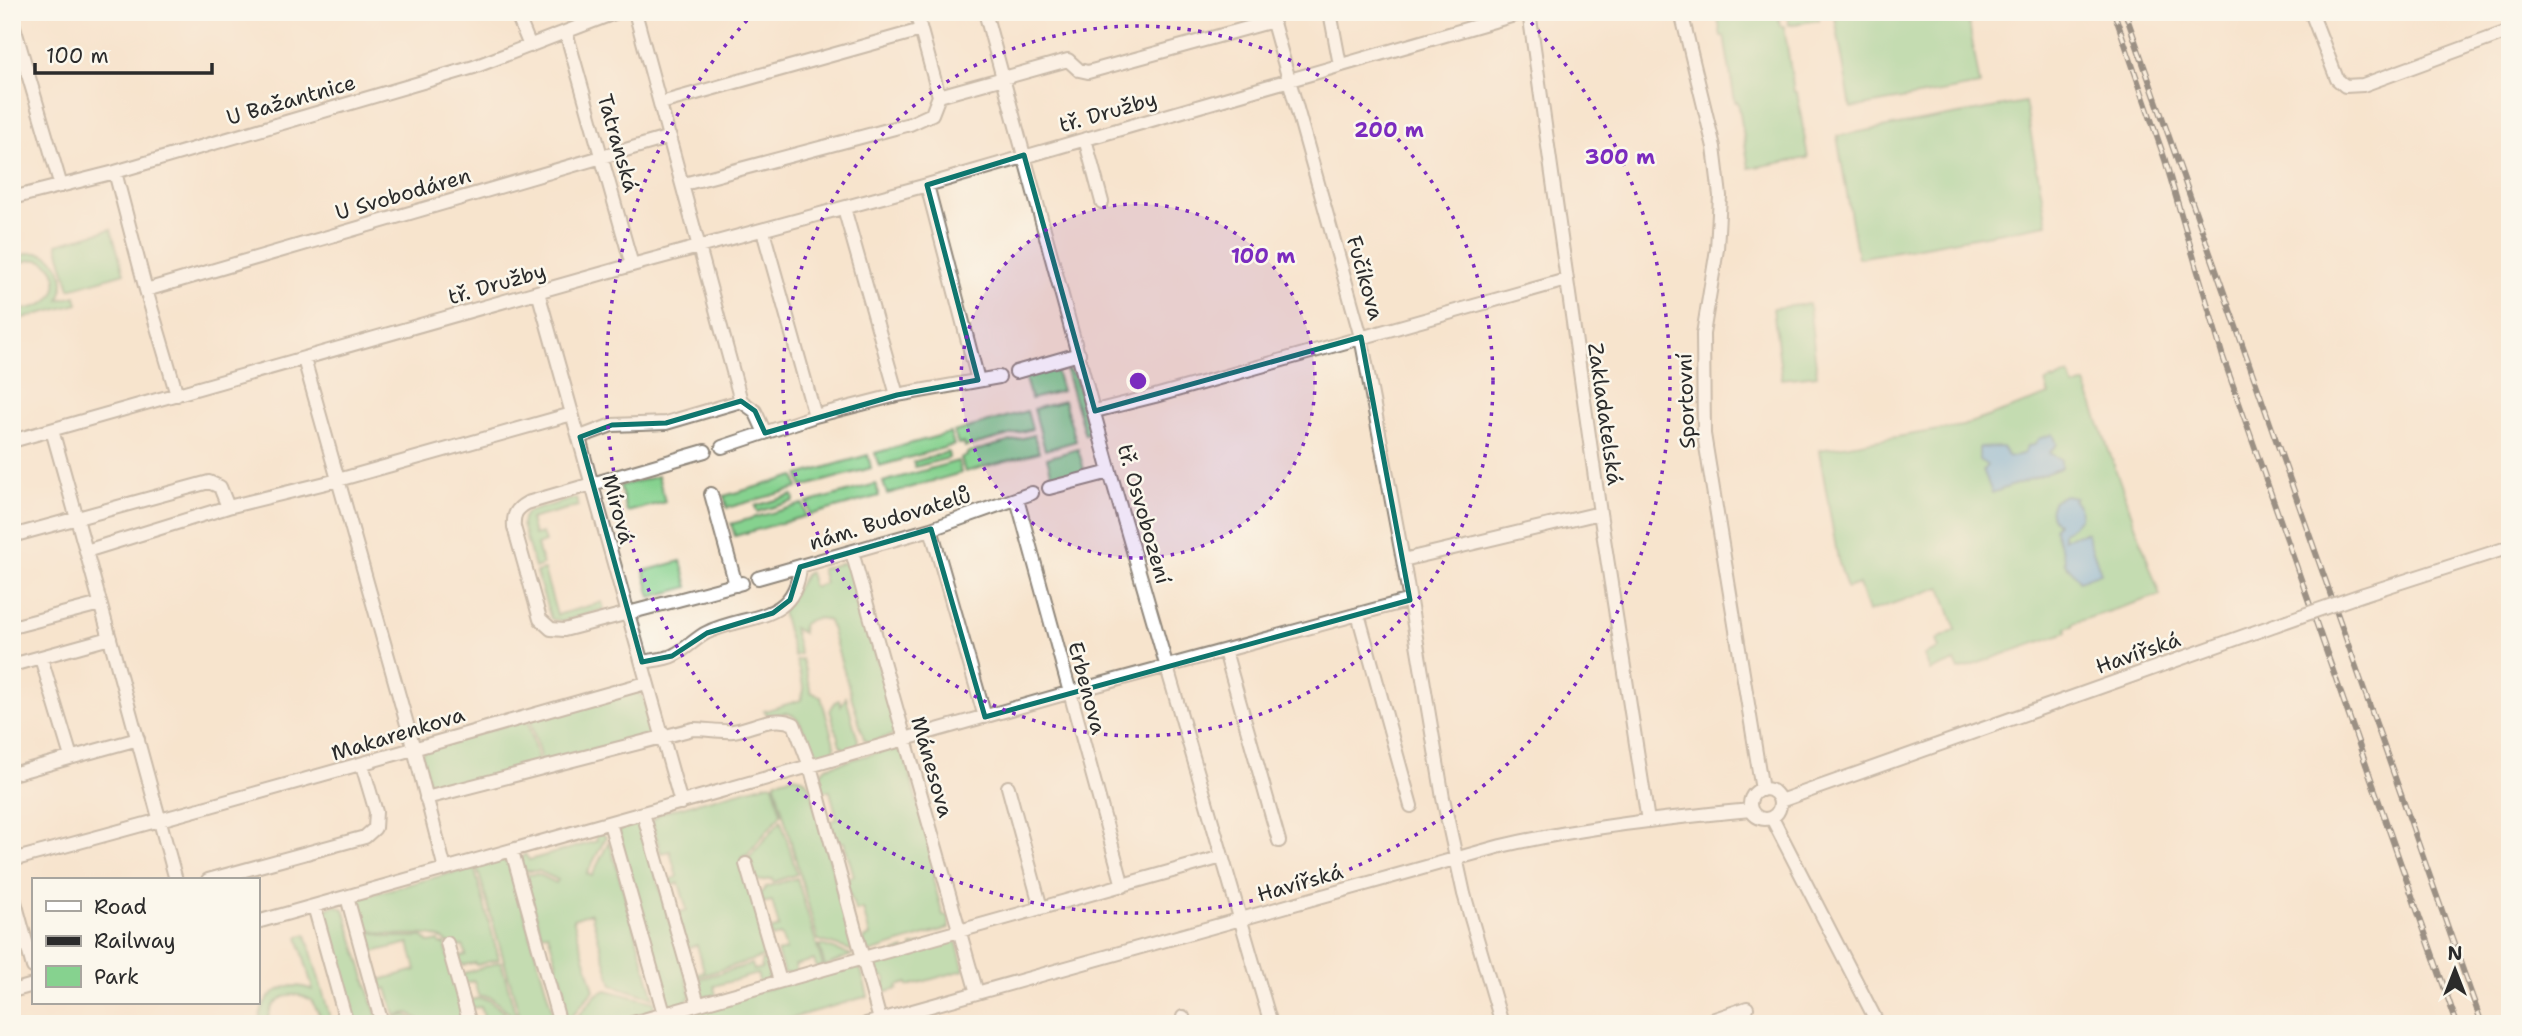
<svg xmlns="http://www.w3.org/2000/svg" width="2522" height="1036" viewBox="0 0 2522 1036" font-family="'Shantell Sans',sans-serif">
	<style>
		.green { fill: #86d28f; stroke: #587e5d; stroke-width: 2 }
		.water { fill: #67afde; stroke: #496d84; stroke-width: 2 }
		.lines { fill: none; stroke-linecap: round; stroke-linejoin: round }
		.minor-casing { stroke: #91887c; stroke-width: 16 }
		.minor { stroke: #fff; stroke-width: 12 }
		.rail-casing { stroke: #2b2b2b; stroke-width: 6 }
		.rail { stroke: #fbf7ec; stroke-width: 3.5; stroke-dasharray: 10; stroke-linecap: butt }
		.minor-bridge-casing { stroke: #91887c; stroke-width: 16; stroke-linecap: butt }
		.minor-bridge { stroke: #fff; stroke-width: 12 }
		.marked { fill: none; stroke: #0f766e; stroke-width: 5; stroke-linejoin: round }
		.ring { fill: none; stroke: #7b2cbf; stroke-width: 3.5; stroke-dasharray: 3.5 7 }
		.labels { text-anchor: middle; stroke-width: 5; stroke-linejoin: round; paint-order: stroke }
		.street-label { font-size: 21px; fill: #2b2b2b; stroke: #fbf7ec }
		.centre { fill: #7b2cbf; stroke: #fbf7ec; stroke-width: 3.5 }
		.ring-label { font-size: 21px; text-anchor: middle; font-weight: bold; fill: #7b2cbf; stroke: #fbf7ec; stroke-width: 5; stroke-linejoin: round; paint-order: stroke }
	</style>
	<rect width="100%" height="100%" fill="#fbf7ec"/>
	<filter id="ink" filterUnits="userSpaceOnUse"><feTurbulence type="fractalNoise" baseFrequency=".0143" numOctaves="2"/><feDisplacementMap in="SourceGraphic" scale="14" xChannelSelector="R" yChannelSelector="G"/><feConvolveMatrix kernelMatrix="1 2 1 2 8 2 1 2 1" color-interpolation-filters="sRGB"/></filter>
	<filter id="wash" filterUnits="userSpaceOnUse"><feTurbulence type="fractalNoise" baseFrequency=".00686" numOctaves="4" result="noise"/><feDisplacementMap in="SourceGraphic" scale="28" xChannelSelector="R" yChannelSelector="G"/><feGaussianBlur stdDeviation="1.57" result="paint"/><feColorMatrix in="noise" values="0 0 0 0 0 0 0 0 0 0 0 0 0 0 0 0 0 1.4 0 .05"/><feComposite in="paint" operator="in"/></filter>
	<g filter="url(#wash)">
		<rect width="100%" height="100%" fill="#f7e4cd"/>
		<!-- green -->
		<path class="green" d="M1717 12H1778L1780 26H1784L1794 92H1797L1808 158 1749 168 1738 102H1735L1724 36 1721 37Z
			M1787 12H1818L1819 20 1789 25Z
			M1834 12H1967L1980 85 1851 108Z
			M2025 102 2047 224 1858 258 1837 136Z
			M111 229 124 273 70 289 57 244Z
			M30 253C57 250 70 277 59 300L76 296 78 304 12 321V312C23 309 41 308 49 300 62 288 57 264 39 260 31 258 21 263 12 265V258Z
			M1809 304 1817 375 1782 379 1773 308Z
			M1055 367 1062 391 1031 399 1024 375Z
			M1065 367 1075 376 1091 433 1085 435Z
			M2069 374 2074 387 2085 383 2160 595 2073 623V626L2066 628 2067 632 1959 670 1955 661 1930 671 1924 655 1939 649 1936 640 1956 630 1941 587 1868 612 1859 584 1847 588 1838 560 1819 450 1962 426 2049 395 2045 382 2053 379 2054 381Z
			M1064 401 1076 441 1045 450 1034 409Z
			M1027 411 1032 429 965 447 964 443 958 444 954 432Z
			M950 433 954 445 879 466 875 453Z
			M1034 435 1039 452 965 472 961 458 967 456V453Z
			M1078 449 1085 473 1054 482 1047 458Z
			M948 452 949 458 915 467 913 462Z
			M868 455 871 468 802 487 799 475Z
			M958 461 961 473 887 494 883 482Z
			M658 476 665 502 627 512 620 486Z
			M795 476 798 488 727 508 724 496Z
			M876 484 879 496 810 515 807 503Z
			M793 495 794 501 757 512 755 506Z
			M576 498 578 506 530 519 534 535 542 533 545 542 537 545 543 565 535 568 522 525 523 518 527 512Z
			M803 504 806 516 735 536 731 524Z
			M681 561 688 587 651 597 644 571Z
			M843 563 851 568 896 727 893 735 868 743 864 739 829 621C821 616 808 618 802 626L803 633 793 628 800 654 794 656 782 612 805 575 809 572 813 587 825 583 821 569Z
			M544 570 557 615 602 602 604 609 563 621 551 619 536 572Z
			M802 659 811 692 821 697 835 747 833 753 819 757 809 751C805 737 803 715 786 713 780 713 774 715 768 715L764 711 801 700 804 690 796 660Z
			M633 690 643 697 653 734 542 764 530 718Z
			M846 697 858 740 856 747 845 750 840 745 830 710 836 701 839 700 841 706Z
			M527 719 539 765 431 793 422 754 424 749Z
			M889 749 899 751 904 755 938 875 933 879 943 915 949 916V928L870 952 865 949 863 939 870 936 863 909 856 911 845 882 848 878 854 876 844 842H836L830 822 837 818 830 791H822L818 776 826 767Z
			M794 776 803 778 810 786 854 951 818 940 775 784 776 781Z
			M770 783 773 784 781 814 747 855 742 857 769 955 693 978 695 974 704 971 697 945 687 948 677 913 687 910 679 883 669 886 668 881 677 877 670 851 661 853 652 822 660 813Z
			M781 820 797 874 773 882 772 879 761 881 755 879 748 859Z
			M633 821 641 824 691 995 685 1003 672 1006 665 1001 619 832 624 824Z
			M600 832 606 837 587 874 592 876 609 841 654 998 612 985 591 913 573 919 594 990 565 1024 556 993 564 989 561 976H552L550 968 557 964 548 933 541 934 525 875 538 874 556 883 558 880 539 871H523L520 861 525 854 529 860 597 841 596 833Z
			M502 859 511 866 556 1024H528L521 1020 477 867 480 864Z
			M474 867 499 959 476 965 475 963 463 965 455 958 466 955 463 946 453 948C439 928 406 937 385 934 376 933 368 929 359 925L354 908 361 897Z
			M797 878 823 966 817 968 814 960 795 965 797 973H784L777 952 786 950 781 935 772 937 770 930 779 927 772 901 763 903 760 894 766 887Z
			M336 905 344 909 379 1024H350L322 915 328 908Z
			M360 928 387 937H423L429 943 439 941 440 944H445L467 1024H426L409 1013 395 1015 387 988 379 991 372 974 377 971 380 980 416 970 409 943 373 952 374 962 369 963Z
			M306 934 332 1024H297L321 1017 311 1000C290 987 268 1000 268 1024H259C261 993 285 979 313 990L298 937Z
			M952 939 957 943 964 970 908 986 907 983 897 986 898 989 886 992 884 984 886 979 883 976 879 977 878 982 882 984 884 993 877 995 870 966 871 962 904 949 907 958 914 956 912 946Z
			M819 945H822L852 955 825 966Z
			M768 959 773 973 770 979 760 984 757 974 714 986 716 996H701L696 980 752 964 754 970 762 968 761 961Z
			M499 962H501L517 1019 490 997 478 995 474 981 464 983 462 976 465 973Z
			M853 965 861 970 868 996 772 1024H671L674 1015Z
			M606 990 654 1002 655 1004C646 1029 593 1024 571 1024L597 994Z
			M479 998 489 1000 518 1024H486L481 1007 471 1008 468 1001Z
			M406 1015 422 1024H385L384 1020Z"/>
		<!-- water -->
		<path class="water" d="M2053 434 2057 444 2049 453 2061 459V468L1992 493 1983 470 1987 465 1979 460V448L2002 447 2008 456 2015 457 2024 453 2027 446 2034 445 2038 439Z
			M2065 495 2075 497 2073 500C2089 514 2077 525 2063 532V539L2086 532 2101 573 2079 581C2076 572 2068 570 2064 561L2065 560 2054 528 2057 523C2049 517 2049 509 2054 500Z"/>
	</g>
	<g filter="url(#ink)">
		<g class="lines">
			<defs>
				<path id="minor" d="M516 12 530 46
					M635 12 741 401
					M916 12 939 96
					M985 12 1110 472 1271 1024
					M1270 12 1361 337 1403 560 1443 798 1464 894 1502 1024
					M1330 12 1340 65
					M1529 12 1600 513 1648 821
					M1681 12 1714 147 1720 196 1717 249 1703 334 1704 434 1762 790
					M2311 12 2337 79 2345 86 2363 85 2510 31
					M12 20 61 186
					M566 32 632 265
					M939 96 1068 60 1079 70 1088 72 1273 21
					M661 103 921 30
					M1085 139 1102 202
					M115 172 146 290 177 395
					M684 184 910 124 932 114 939 96
					M927 185 978 380
					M12 198 115 172 474 67 617 12
					M844 208 897 395
					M763 231 815 416
					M146 290 670 137
					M538 292 681 803
					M304 359 414 749 445 869
					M1016 372 1079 354
					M741 401 755 411 765 433
					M1095 411 1155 396 1566 280
					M52 430 86 551
					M580 437 612 425 666 423 741 401
					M12 441 632 265 927 185 1525 12
					M722 447 815 416 897 395 999 377
					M705 451 527 503C516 509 513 515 514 527L540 619 551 629 564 630 742 583
					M1049 488 1110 472
					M711 494 736 585
					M1017 499 1123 886
					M931 529 985 717
					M12 536 209 482 220 487 228 507
					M852 552 977 993
					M1403 560 1600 513
					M758 578 931 529 1032 493
					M2364 594 2510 547
					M1358 614 1411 806
					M12 627 100 604
					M1225 651 1279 841
					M41 658 71 757
					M642 662C652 660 665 660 674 655 686 649 695 639 706 633 745 613 795 625 800 567
					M12 665 110 638
					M12 774 138 739
					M1008 787 1041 908
					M1750 804a15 15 0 1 1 30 0a15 15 0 1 1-30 0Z
					M426 798 693 729C706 729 720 732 733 731 754 728 773 714 794 724L810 766 880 1020
					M1780 801 2275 625
					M643 813 698 1004
					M1772 818 1878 1024
					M610 823 667 1024
					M512 851 560 1024
					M12 860C225 804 435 742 646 683
					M746 864 780 981
					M176 880 86 551 228 507 338 480 572 414
					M208 880 365 837 375 828 376 812 362 765
					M12 891 33 967
					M347 897 382 1024
					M314 906 347 1024
					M257 922 1068 693 1410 600
					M447 943 470 1024
					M12 991 33 985
					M1183 1017 1185 1024
					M629 1024 1222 857
					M866 1024 1501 846C1584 827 1667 818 1751 810
					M1700 1024 1747 1008"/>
			</defs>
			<!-- minor casing -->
			<use href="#minor" class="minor-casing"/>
			<!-- minor -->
			<use href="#minor" class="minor"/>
			<defs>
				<path id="rail" d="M2114 12 2165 160 2223 357 2457 1024
					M2125 12 2482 1024"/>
			</defs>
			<!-- rail casing -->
			<use href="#rail" class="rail-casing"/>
			<!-- rail -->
			<use href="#rail" class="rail"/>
			<defs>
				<path id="minor-bridge" d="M2275 625 2364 594"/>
			</defs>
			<!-- minor-bridge casing -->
			<use href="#minor-bridge" class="minor-bridge-casing"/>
			<!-- minor-bridge -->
			<use href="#minor-bridge" class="minor-bridge"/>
		</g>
	</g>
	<!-- marked area -->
	<path d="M0 0H2522V1036H0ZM1024 155 1095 411 1361 337 1410 600 985 717 931 529 800 567 790 600 773 613 707 633 672 656 642 662 580 437 612 425 666 423 741 401 755 411 765 433 897 395 978 380 927 185Z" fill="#f7e4cd" fill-opacity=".55" fill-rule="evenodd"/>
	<path class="marked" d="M1024 155 1095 411 1361 337 1410 600 985 717 931 529 800 567 790 600 773 613 707 633 672 656 642 662 580 437 612 425 666 423 741 401 755 411 765 433 897 395 978 380 927 185Z"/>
	<!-- distance rings -->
	<circle cx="1138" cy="381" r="177" fill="#7b2cbf" fill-opacity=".12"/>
	<g class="ring">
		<circle cx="1138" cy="381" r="177"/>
		<circle cx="1138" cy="381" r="355"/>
		<path d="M1524 15A532 532 0 1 1 752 15"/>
	</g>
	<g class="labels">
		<!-- street labels -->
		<g class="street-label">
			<text transform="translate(291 100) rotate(-16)" y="7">U Bažantnice</text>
			<text transform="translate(1108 112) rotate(-16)" y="7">tř. Družby</text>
			<text transform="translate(618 143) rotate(74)" y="7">Tatranská</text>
			<text transform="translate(403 194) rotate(-16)" y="7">U Svobodáren</text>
			<text transform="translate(1365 278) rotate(74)" y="7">Fučíkova</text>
			<text transform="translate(497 284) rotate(-16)" y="7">tř. Družby</text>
			<text transform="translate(1686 401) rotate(-92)" y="7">Sportovní</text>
			<text transform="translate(1605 414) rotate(82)" y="7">Zakladatelská</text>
			<text transform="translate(618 509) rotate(75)" y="7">Mírová</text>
			<text transform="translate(1144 514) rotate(74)" y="7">tř. Osvobození</text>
			<text transform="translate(890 519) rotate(-17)" y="7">nám. Budovatelů</text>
			<text transform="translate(2138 653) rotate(-19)" y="7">Havířská</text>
			<text transform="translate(1087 688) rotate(75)" y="7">Erbenova</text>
			<text transform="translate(398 734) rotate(-17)" y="7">Makarenkova</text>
			<text transform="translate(932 767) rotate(74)" y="7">Mánesova</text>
			<text transform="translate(1300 883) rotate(-16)" y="7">Havířská</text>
		</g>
	</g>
	<circle cx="1138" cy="381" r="10" class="centre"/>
	<g class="ring-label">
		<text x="1389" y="137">200 m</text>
		<text x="1620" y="164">300 m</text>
		<text x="1263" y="263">100 m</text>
	</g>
	<!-- margin -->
	<rect width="2522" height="1036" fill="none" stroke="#fbf7ec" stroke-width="42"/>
	<!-- legend -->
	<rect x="32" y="878" width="228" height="126" fill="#fbf7ec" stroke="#a8a59f" stroke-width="2"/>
	<rect x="46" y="901" width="35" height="10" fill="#ffffff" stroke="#a8a59f" stroke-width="2"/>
	<text x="94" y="914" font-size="21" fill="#2b2b2b">Road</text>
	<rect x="46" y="936" width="35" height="10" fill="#2b2b2b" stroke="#a8a59f" stroke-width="2"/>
	<text x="94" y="948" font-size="21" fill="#2b2b2b">Railway</text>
	<rect x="46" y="966" width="35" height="21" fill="#86d28f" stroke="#a8a59f" stroke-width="2"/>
	<text x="94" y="984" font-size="21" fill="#2b2b2b">Park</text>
	<!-- north arrow -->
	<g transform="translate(2455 970)" stroke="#fbf7ec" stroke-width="5" paint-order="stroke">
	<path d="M0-5L12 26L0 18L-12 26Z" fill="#2b2b2b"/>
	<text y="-10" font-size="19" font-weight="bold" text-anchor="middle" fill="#2b2b2b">N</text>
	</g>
	<!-- scale -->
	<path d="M35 63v10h177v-10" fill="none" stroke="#2b2b2b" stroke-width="3.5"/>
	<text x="46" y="63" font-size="21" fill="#2b2b2b" stroke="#fbf7ec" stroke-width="5" paint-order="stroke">100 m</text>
</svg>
